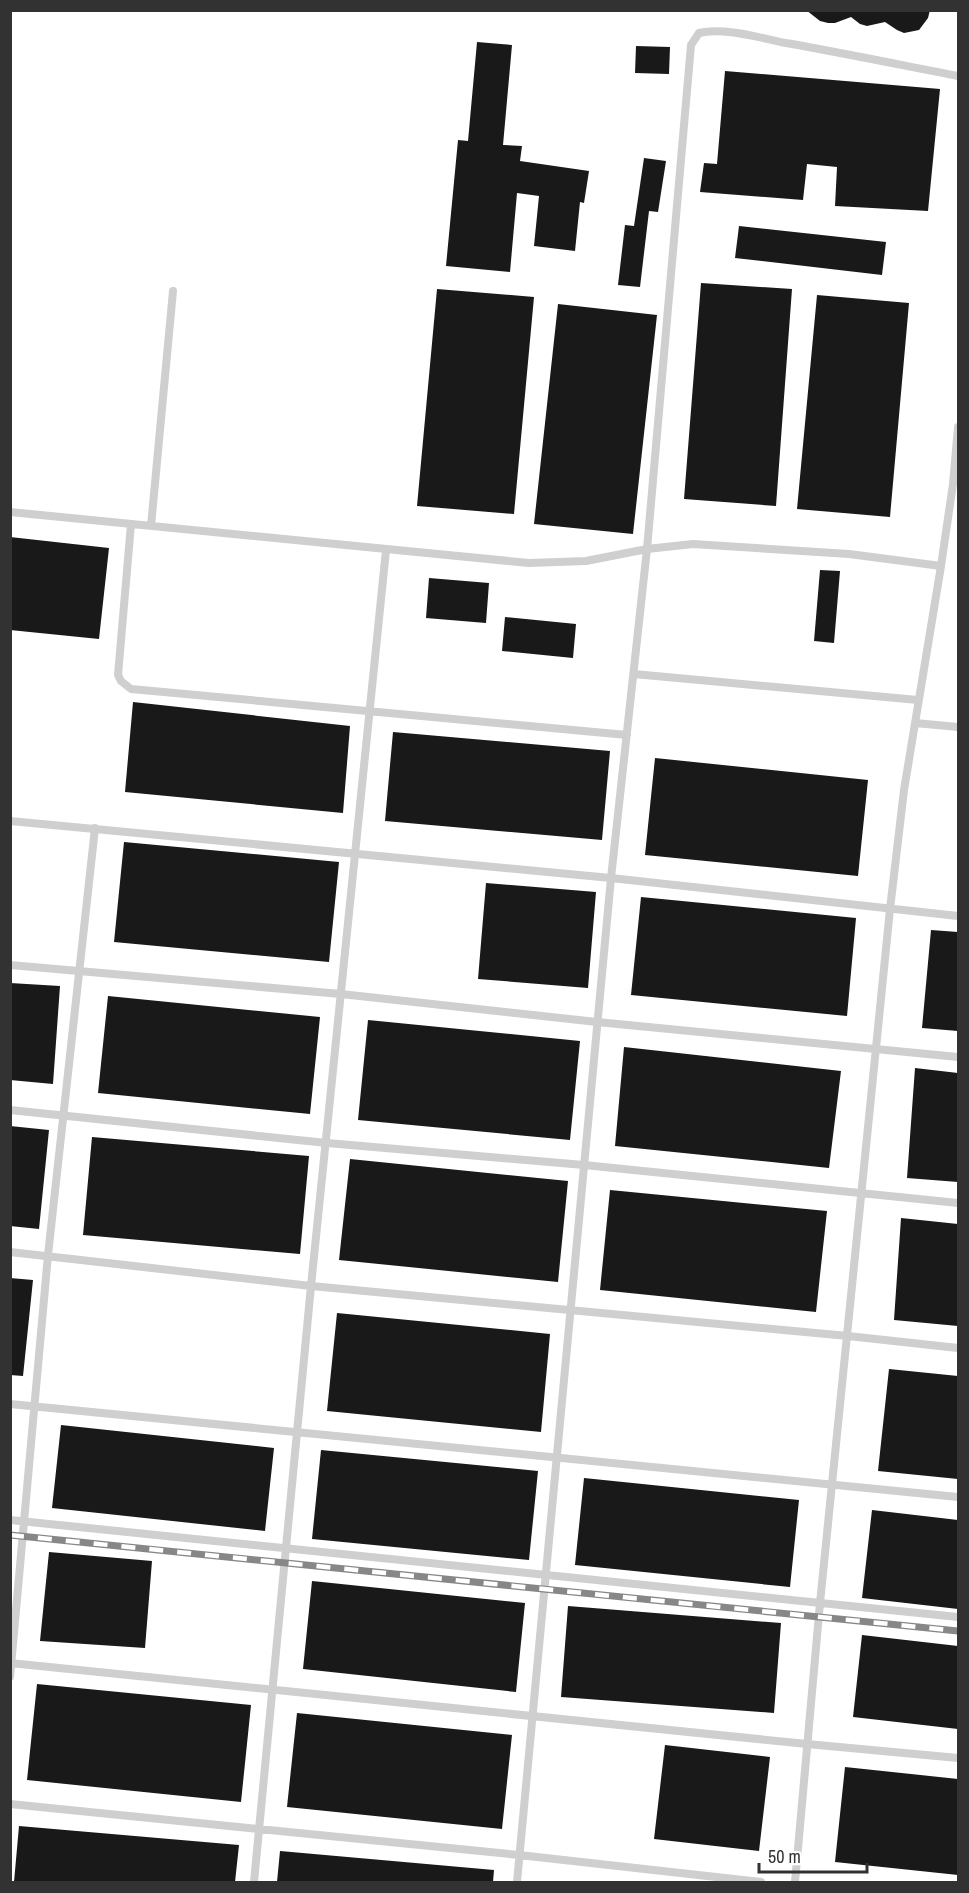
<svg xmlns="http://www.w3.org/2000/svg" width="969" height="1893" viewBox="0 0 969 1893" font-family="'Archivo Narrow',sans-serif">
	<style>
		.building { fill: #191919 }
		.lines { fill: none; stroke-linecap: round; stroke-linejoin: round }
		.lane { stroke: #cfcfcf; stroke-width: 8 }
		.rail-casing { stroke: #878787; stroke-width: 7 }
		.rail { stroke: #fff; stroke-width: 4.5; stroke-dasharray: 14; stroke-linecap: butt }
	</style>
	<rect width="100%" height="100%" fill="#fff"/>
	<!-- building -->
	<path class="building" d="M806 10H930L928 18 919 30 904 33 897 30 885 22 867 26 860 24 851 17 835 23H828L820 21Z
		M477 42 512 45 503 145 522 146 520 161 589 171 584 203 580 202 575 251 534 246 539 196 517 193 510 272 446 266 458 140 468 141Z
		M636 46 670 47 669 74 635 73Z
		M725 71 940 89 928 211 835 206 837 167 807 164 803 200 700 192 704 163 717 164Z
		M644 158 666 161 658 212 649 211 640 287 618 285 625 225 634 226Z
		M739 226 886 242 882 275 735 258Z
		M701 283 792 289 776 506 684 499Z
		M437 289 534 297 514 514 417 506Z
		M817 295 909 303 890 517 797 509Z
		M558 304 657 315 633 534 534 524Z
		M10 537 109 548 99 639 10 630Z
		M820 570 840 571 834 643 814 641Z
		M429 578 489 583 486 623 426 618Z
		M505 617 576 624 573 658 502 651Z
		M133 702 350 726 343 813 125 792Z
		M393 732 610 751 602 840 385 821Z
		M655 758 868 780 858 876 645 855Z
		M124 842 339 862 329 962 114 942Z
		M486 883 596 892 588 988 478 979Z
		M641 897 856 918 847 1016 631 995Z
		M931 930 958 932V1031L922 1028Z
		M10 983 60 986 53 1084 10 1080Z
		M108 996 320 1017 310 1114 98 1093Z
		M368 1020 580 1041 570 1140 358 1120Z
		M624 1047 841 1071 829 1168 615 1146Z
		M915 1068 958 1073V1182L907 1178Z
		M10 1126 49 1130 39 1229 10 1226Z
		M92 1137 309 1156 300 1254 83 1235Z
		M350 1159 568 1181 558 1282 339 1260Z
		M610 1190 827 1211 816 1312 600 1290Z
		M901 1218 958 1224V1326L894 1320Z
		M10 1278 33 1280 23 1376 10 1375Z
		M337 1313 550 1334 541 1432 327 1411Z
		M889 1369 958 1376V1479L878 1471Z
		M61 1425 274 1448 265 1531 52 1508Z
		M321 1450 538 1471 529 1560 312 1539Z
		M584 1478 799 1500 790 1587 575 1565Z
		M872 1510 958 1520V1609L862 1598Z
		M49 1552 152 1561 145 1648 40 1641Z
		M312 1581 525 1603 516 1692 303 1669Z
		M568 1606 781 1623 774 1713 561 1697Z
		M862 1635 958 1646V1729L853 1717Z
		M37 1684 251 1705 241 1802 27 1780Z
		M297 1713 512 1735 502 1829 287 1807Z
		M665 1745 770 1757 759 1851 654 1839Z
		M845 1767 958 1779V1875L835 1862Z
		M19 1826 239 1845 235 1882H14Z
		M280 1851 494 1870 493 1882H277Z"/>
	<g class="lines">
		<!-- lane -->
		<path class="lane" d="M10 512 529 563 586 561 647 549 693 544 849 554 941 566 953 484 958 427
			M131 524 118 675 121 681 131 689 627 735
			M151 526 173 291
			M634 674 918 700
			M915 723 958 727
			M10 821 611 878 958 916
			M10 965 341 994 597 1022 958 1057
			M10 1110 327 1143 584 1165 958 1203
			M10 1252 311 1286 848 1336 958 1348
			M10 1404 958 1497
			M10 1520 958 1617
			M10 1663 807 1744 958 1758
			M10 1677 48 1255 95 828
			M10 1804 519 1855 761 1882
			M254 1882 311 1286 386 550
			M517 1882 611 878 647 549 691 45 699 33C723 27 761 38 786 43 843 53 901 65 958 76
			M795 1882 820 1603 890 909 904 790 941 566"/>
		<defs>
			<path id="rail" d="M10 1535 958 1631"/>
		</defs>
		<!-- rail casing -->
		<use href="#rail" class="rail-casing"/>
		<!-- rail -->
		<use href="#rail" class="rail"/>
	</g>
	<!-- border -->
	<rect width="969" height="1893" fill="none" stroke="#323232" stroke-width="24"/>
	<!-- scale -->
	<path d="M759 1863v9h108v-9" fill="none" stroke="#323232" stroke-width="3"/>
	<text x="768" y="1863" font-size="18" fill="#323232" stroke="#ffffff" stroke-width="4.5" paint-order="stroke">50 m</text>
</svg>
